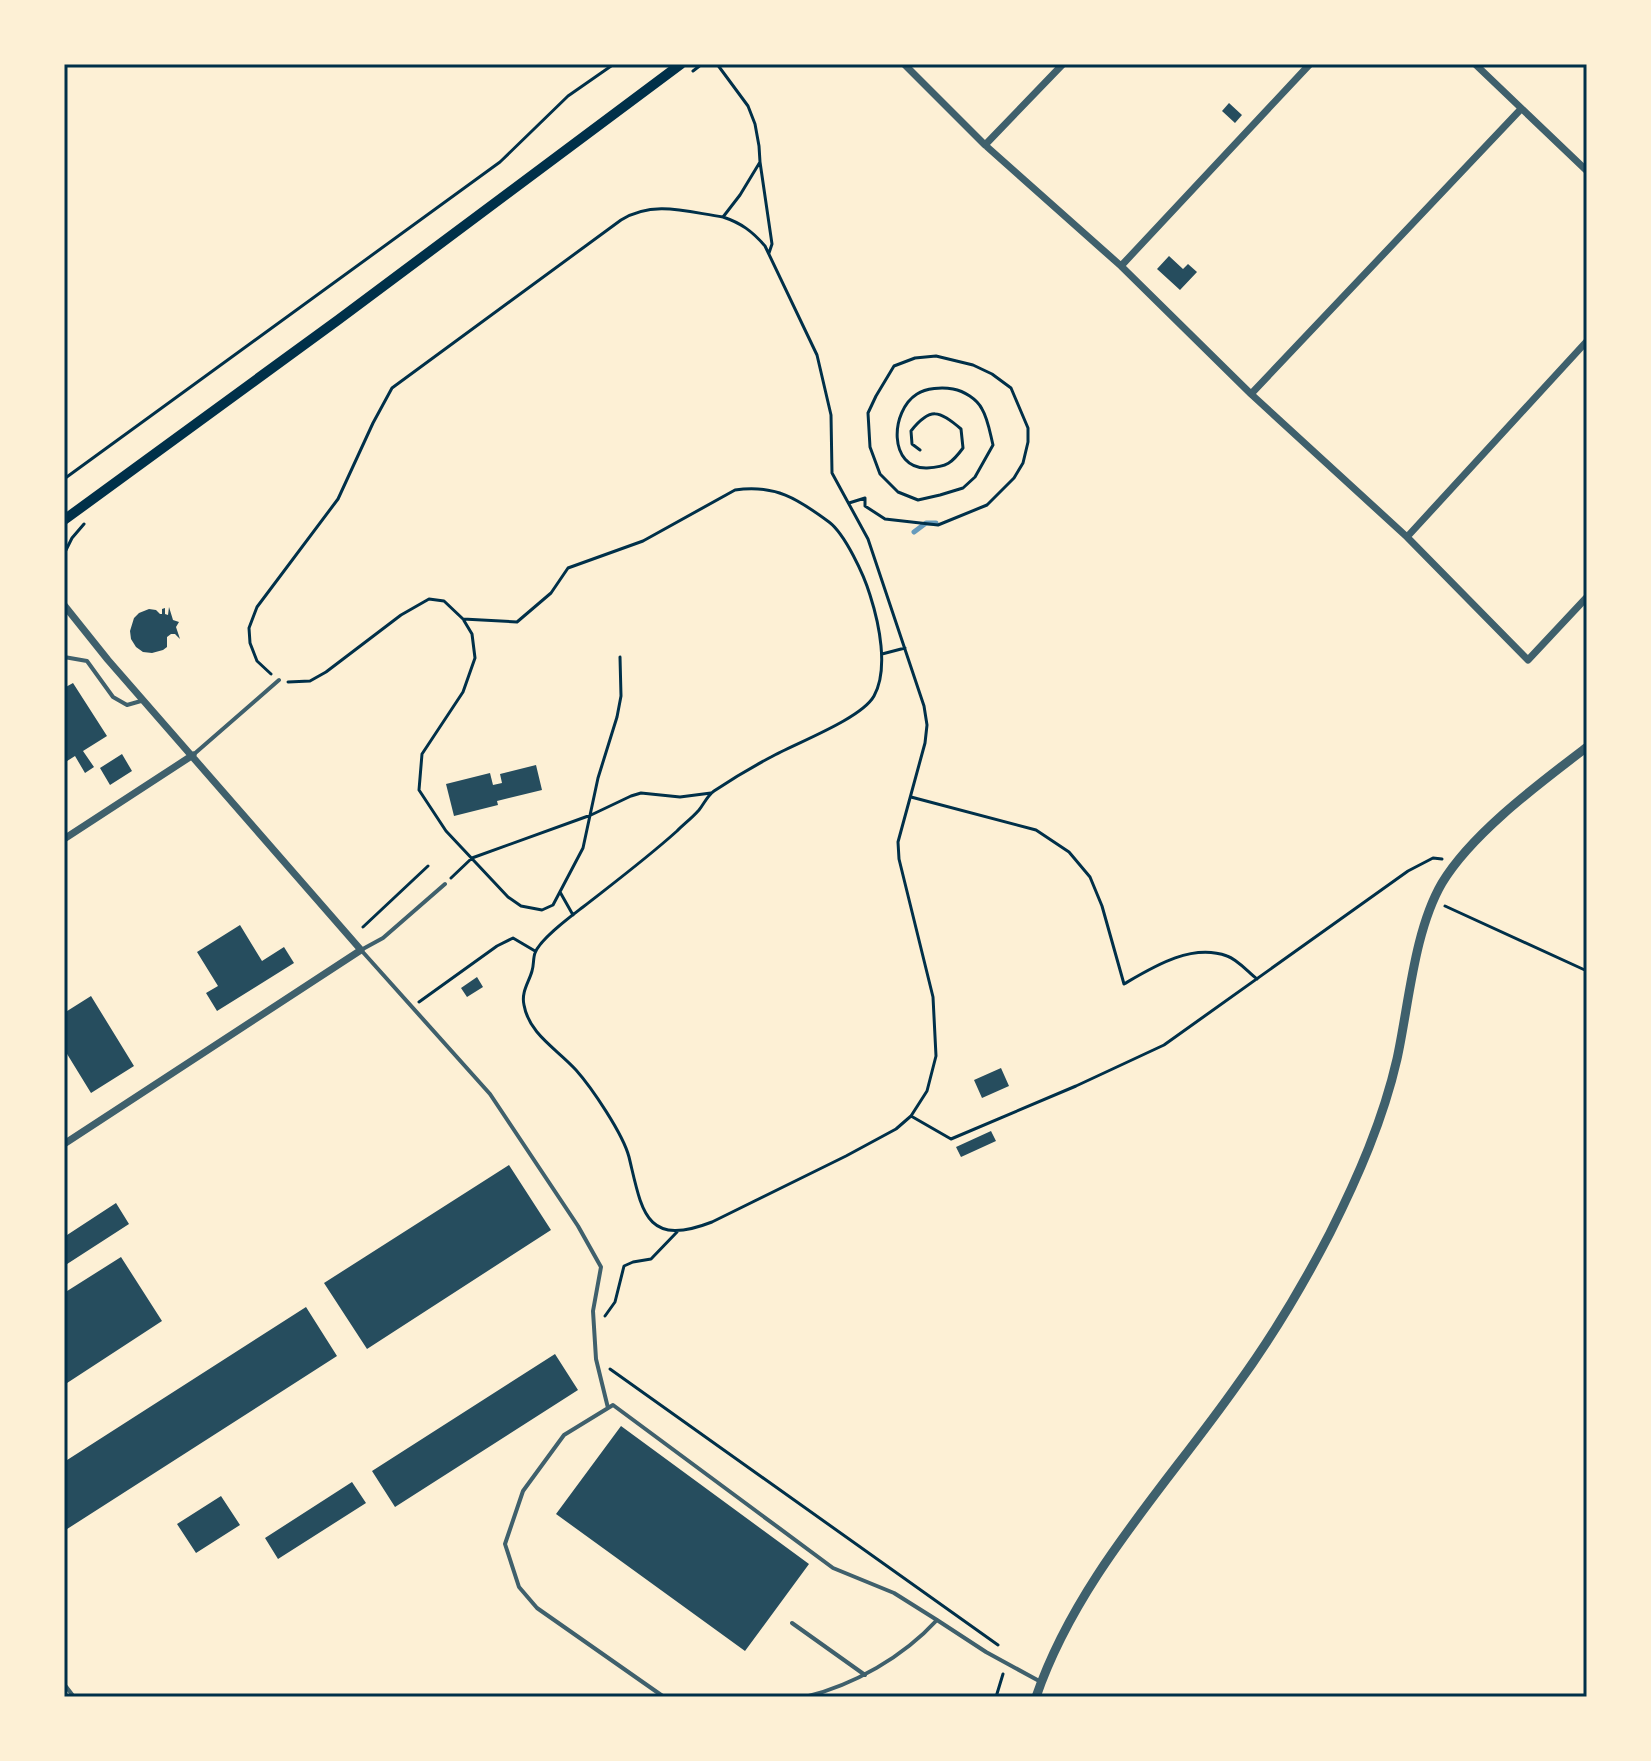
<svg xmlns="http://www.w3.org/2000/svg" width="1651" height="1761" viewBox="0 0 1651 1761" font-family="Ubuntu,sans-serif">
	<style>
		.lines { fill: none; stroke-linecap: round; stroke-linejoin: round }
		.stream { stroke: #669bbc; stroke-width: 5 }
		.building { fill: #264d5e }
		.path { stroke: #003049; stroke-width: 3 }
		.service { stroke: #3f606c; stroke-width: 4 }
		.minor { stroke: #3f606c; stroke-width: 7 }
		.tertiary { stroke: #3f606c; stroke-width: 9 }
		.secondary { stroke: #003049; stroke-width: 10 }
		.neatline { fill: none; stroke: #003049; stroke-width: 3 }
	</style>
	<rect width="100%" height="100%" fill="#fdf0d5"/>
	<g class="lines">
		<!-- stream -->
		<path class="stream" d="M914 532 926 523H936"/>
	</g>
	<!-- building -->
	<path class="building" d="M1229 103 1242 115 1235 123 1222 111Z
		M1169 256 1183 269 1188 264 1197 272 1180 290 1157 269Z
		M169 607 173 620 179 622 176 627 180 639 175 634H171L167 637V647L163 650 152 653 143 652 136 647 131 639 130 631 134 618 139 613 149 609 156 610 160 614H162V609L165 608V614L168 615Z
		M73 683 107 736 83 751 94 767 85 773 75 756 64 763V688Z
		M122 754 132 771 110 785 100 768Z
		M536 765 542 790 497 801 498 805 454 816 446 784 490 773 493 785 502 783 500 774Z
		M240 925 262 961 284 947 294 963 217 1011 206 993 218 986 197 952Z
		M477 977 483 987 467 997 461 988Z
		M91 996 134 1066 91 1093 64 1049V1013Z
		M1001 1068 1009 1086 982 1098 974 1080Z
		M991 1131 996 1141 961 1157 956 1147Z
		M509 1165 551 1230 367 1349 324 1283Z
		M116 1203 129 1224 64 1266V1237Z
		M121 1257 162 1321 64 1385V1293Z
		M306 1307 337 1356 64 1531V1462Z
		M555 1354 578 1390 395 1507 372 1471Z
		M621 1426 809 1564 745 1651 556 1514Z
		M352 1482 366 1503 278 1559 265 1538Z
		M221 1496 240 1525 196 1553 177 1524Z"/>
	<g class="lines">
		<!-- path -->
		<path class="path" d="M693 71 702 64
			M760 162 772 244 769 253
			M64 479 500 162 568 96 614 64
			M849 503 865 498V506L885 519 938 525 987 505 1014 478 1023 463 1028 442V428L1011 388 992 374 973 365 936 356 915 358 894 366 876 396 868 413 870 447 880 474 898 492 918 500 940 495 963 488 975 477 993 445C990 433 988 419 982 409 977 399 964 391 953 389 942 387 926 388 917 394 890 411 888 469 927 468 947 467 952 463 963 448L961 429C939 410 930 407 911 431L912 444 920 450
			M64 554 72 538 84 524
			M463 619 517 622 551 593 568 568 643 541 735 490C775 484 798 499 829 522 845 534 864 575 870 595 879 623 889 669 874 696 861 719 796 743 771 757 752 767 732 779 714 791 707 796 704 804 699 810 692 818 684 824 677 831 647 858 615 882 583 907 570 917 540 939 535 953 533 958 534 965 532 971 529 982 521 992 524 1005 529 1034 557 1049 576 1070 592 1088 623 1134 629 1157 642 1211 645 1248 712 1222L846 1156 896 1129 911 1116 927 1091 936 1056 933 997 899 859 898 842 925 743 927 725 924 706 868 539 832 473 831 415 817 355 765 246C752 231 741 223 723 217
			M882 654 905 648
			M271 674 257 661 250 643 249 628 257 607 338 499 373 423 392 388 621 220C654 200 687 212 723 217L740 195 760 162 759 146 755 124 748 106 717 64
			M288 682 310 681 326 672 401 615 429 599 444 601 463 619 472 634 475 658 463 692 422 754 419 790 446 831 508 897 521 906 542 910 553 905 583 848 598 778 617 717 621 696 620 657
			M911 797 1036 830 1069 852 1090 877 1102 906 1124 984C1153 967 1191 943 1227 956 1237 959 1248 972 1257 979
			M451 878 472 858 591 815 631 796 641 793 680 797 711 793
			M560 892 573 915
			M1445 906 1587 971
			M363 927 428 866
			M419 1002 497 946 513 938 535 951
			M911 1116 951 1139 1076 1086 1164 1045 1408 871 1433 858 1442 859
			M605 1316 615 1302 624 1266 633 1262 651 1259 677 1232
			M610 1369 998 1645
			M996 1697 1003 1674"/>
		<!-- service -->
		<path class="service" d="M64 657 87 661 113 697 127 705 141 701
			M193 755 279 680
			M445 884 383 938 361 950 490 1094 578 1226 601 1267 593 1311 596 1359 608 1408
			M792 1623 865 1675
			M64 1684 74 1697
			M664 1697 537 1608 519 1587 505 1544 523 1491 564 1435 613 1405 833 1568 894 1593 937 1620
			M805 1697C854 1685 903 1657 937 1620L986 1652 1041 1682"/>
		<!-- minor -->
		<path class="minor" d="M904 64 985 145 1121 266 1251 394 1407 537 1528 660 1587 597
			M1475 64 1587 171
			M985 145 1063 64
			M1121 266 1310 64
			M1251 394 1521 109
			M1407 537 1587 341
			M64 605 108 660 361 950 64 1144
			M64 839 193 755"/>
		<!-- tertiary -->
		<path class="tertiary" d="M1036 1697C1076 1580 1165 1487 1235 1388 1271 1339 1302 1287 1330 1233 1358 1177 1383 1120 1397 1059 1409 1004 1414 931 1442 883 1472 833 1540 783 1587 747"/>
		<!-- secondary -->
		<path class="secondary" d="M64 520 338 320 681 64"/>
	</g>
	<!-- border -->
	<rect width="1651" height="1761" fill="none" stroke="#fdf0d5" stroke-width="132"/>
	<rect x="66" y="66" width="1519" height="1629" class="neatline"/>
</svg>
